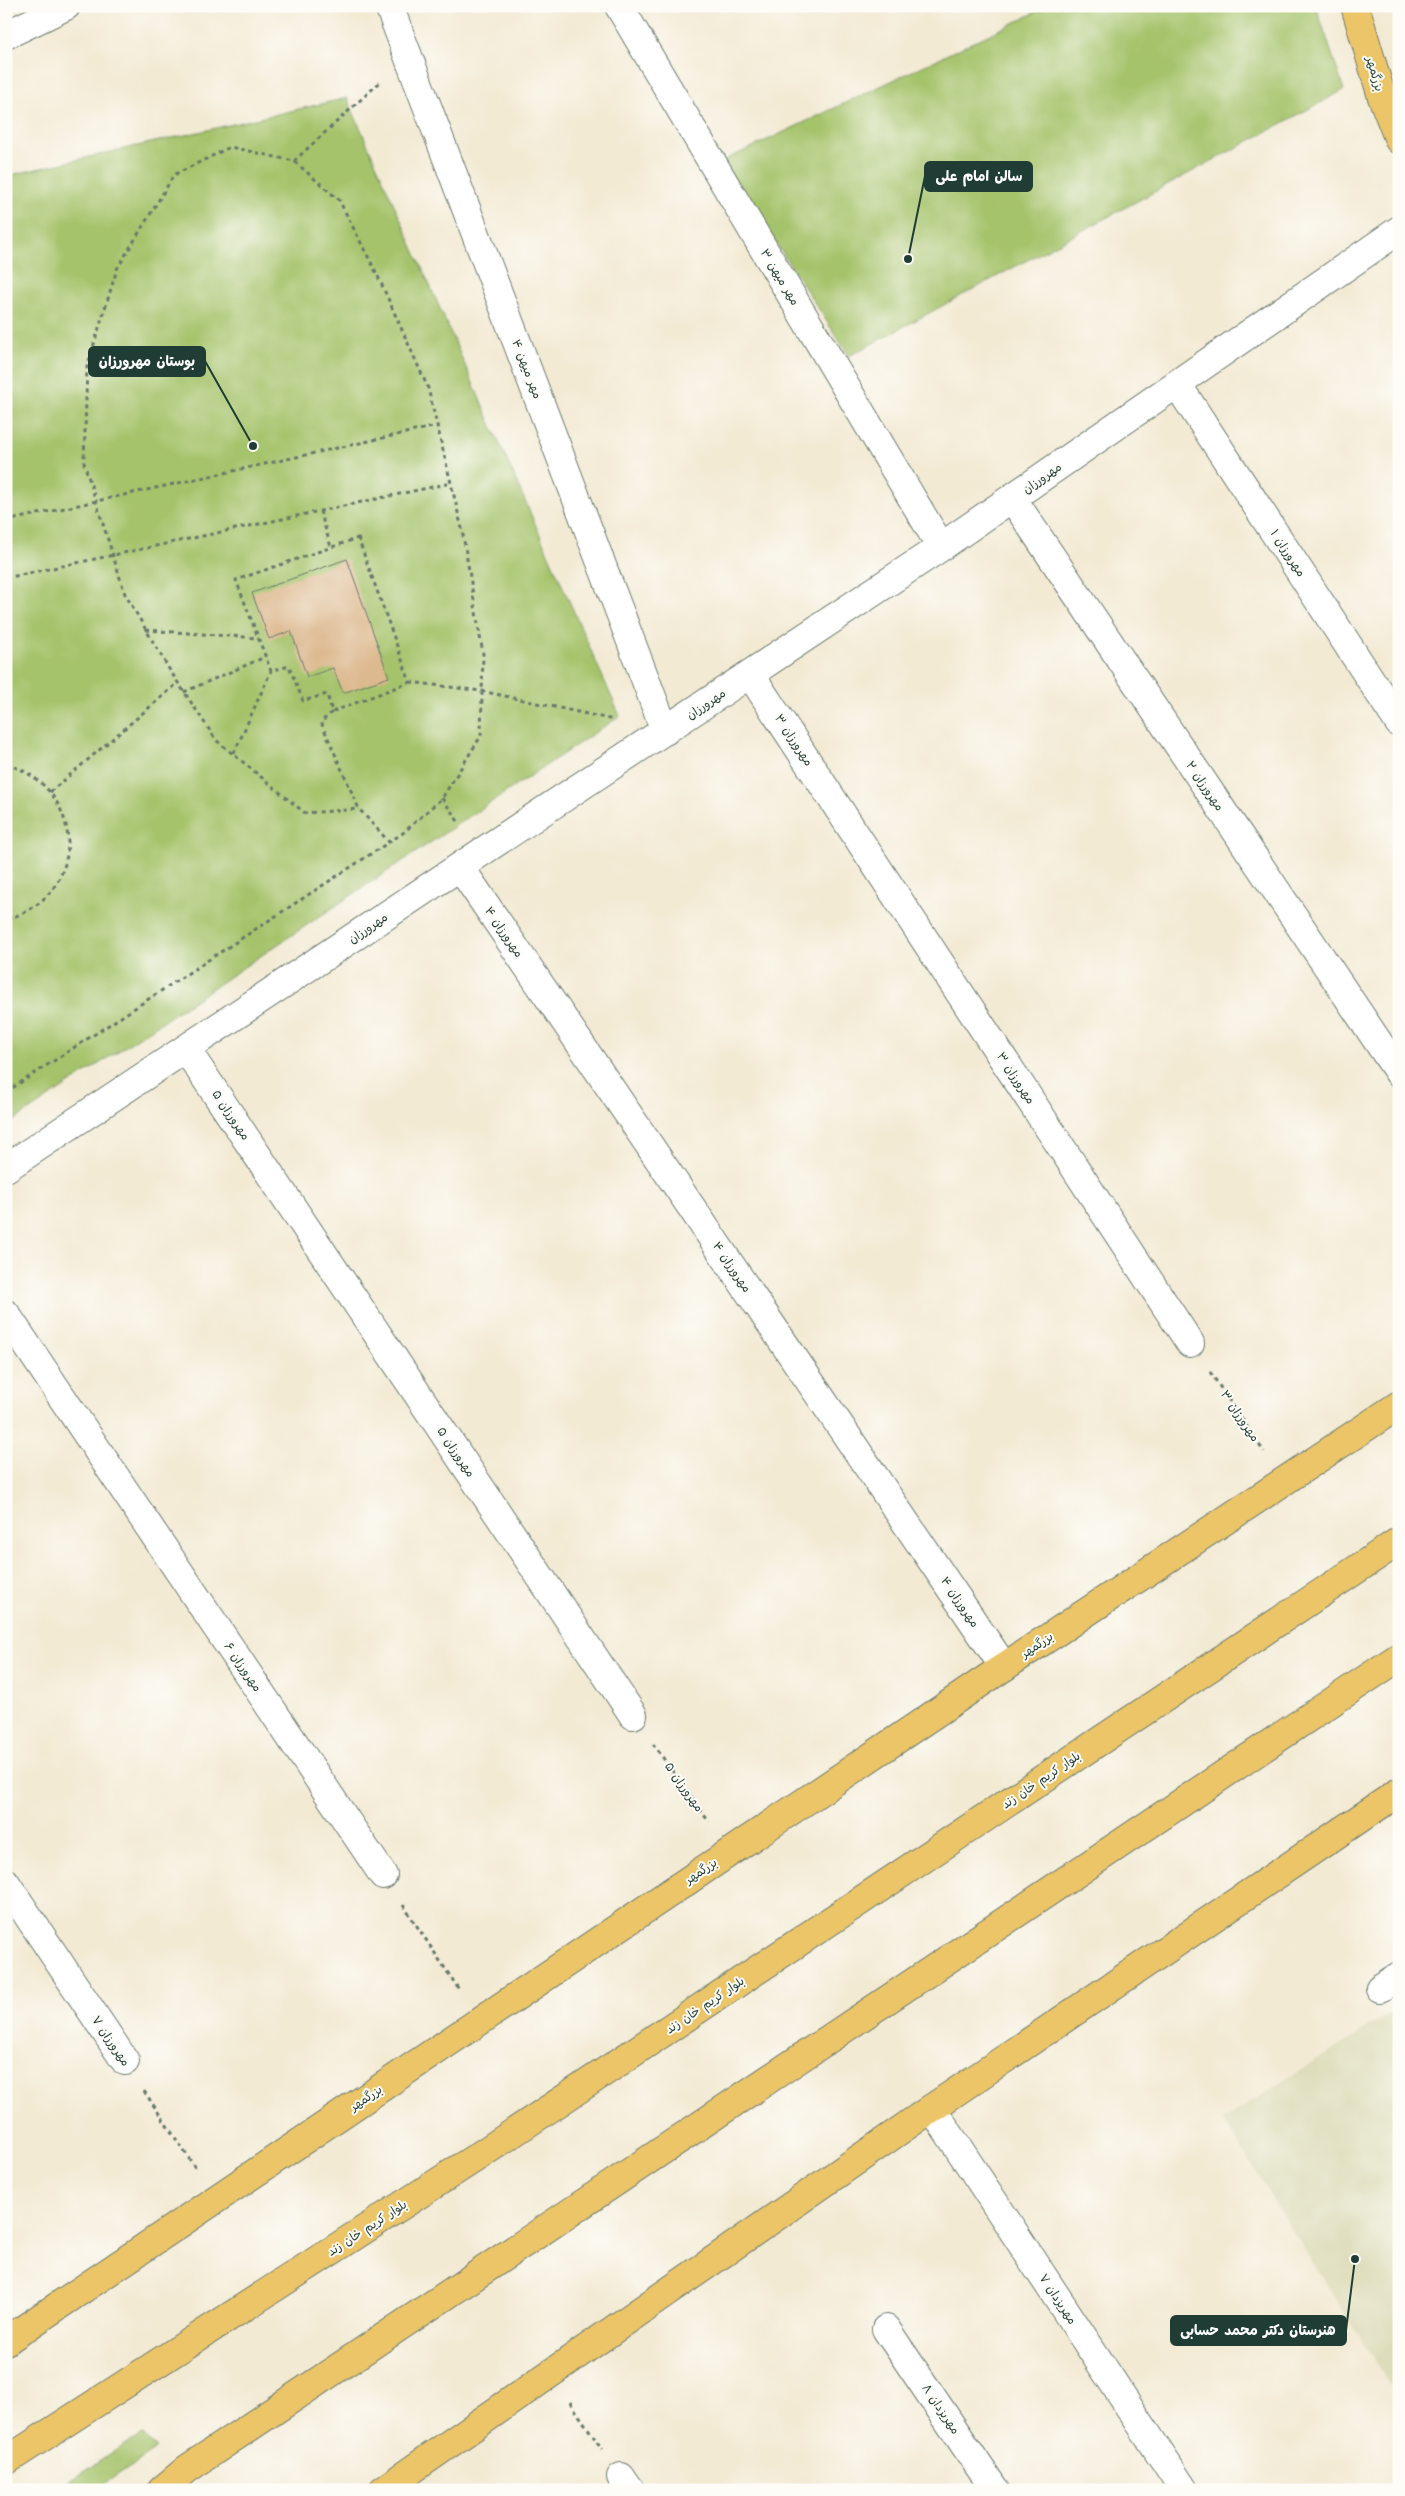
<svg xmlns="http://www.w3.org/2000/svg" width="1405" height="2496" viewBox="0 0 1405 2496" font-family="Kalam,'Playpen Sans Arabic',sans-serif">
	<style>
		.built { fill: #deddbb }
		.green { fill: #a5c36b; stroke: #628050 }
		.building { fill: #ddb990 }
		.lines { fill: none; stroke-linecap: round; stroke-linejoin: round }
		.minor-casing { stroke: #697a6c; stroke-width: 30 }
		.major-casing { stroke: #697a6c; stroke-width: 30 }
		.path { stroke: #697a6c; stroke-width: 3; stroke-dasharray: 4 4; stroke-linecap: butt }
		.minor { stroke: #fff; stroke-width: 28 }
		.major { stroke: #edc569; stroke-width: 28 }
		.labels { text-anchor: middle; stroke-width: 4; stroke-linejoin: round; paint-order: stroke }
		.street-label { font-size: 12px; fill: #1f3d34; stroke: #fdfcf7 }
		.leader { fill: none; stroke: #1f3d34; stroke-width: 2 }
		.callout-dot { fill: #1f3d34; stroke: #fdfcf7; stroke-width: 2 }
		.callout { fill: #1f3d34; stroke: #1f3d34; stroke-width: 2 }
		.callout-label { font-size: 14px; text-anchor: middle; font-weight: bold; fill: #fff }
	</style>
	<rect width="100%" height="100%" fill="#fdfcf7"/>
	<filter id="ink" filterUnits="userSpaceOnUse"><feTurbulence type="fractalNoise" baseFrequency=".02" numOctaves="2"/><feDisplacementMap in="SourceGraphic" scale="10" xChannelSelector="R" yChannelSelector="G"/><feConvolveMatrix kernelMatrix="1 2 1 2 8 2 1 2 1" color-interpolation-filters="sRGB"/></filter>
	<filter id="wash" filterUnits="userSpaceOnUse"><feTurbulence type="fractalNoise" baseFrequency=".0096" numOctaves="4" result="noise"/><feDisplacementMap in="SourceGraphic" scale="20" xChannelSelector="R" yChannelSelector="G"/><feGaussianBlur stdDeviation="1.12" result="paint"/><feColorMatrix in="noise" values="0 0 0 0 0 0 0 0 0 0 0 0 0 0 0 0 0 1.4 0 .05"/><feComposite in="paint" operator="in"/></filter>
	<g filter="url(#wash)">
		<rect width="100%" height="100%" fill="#f3ead4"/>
		<!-- built -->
		<path class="built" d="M1399 2008V2399L1223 2120Z"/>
		<!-- green -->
		<path class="green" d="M1049 6H1316L1344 90 849 356 723 161Z
			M347 98 620 716 6 1126V176Z
			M142 2434 157 2448 95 2490H55Z"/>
		<g id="blocks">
			<!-- building -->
			<path class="building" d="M347 559 389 677 343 693 333 668 307 677 291 631 269 639 252 593Z"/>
		</g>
	</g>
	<g filter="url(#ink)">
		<use href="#blocks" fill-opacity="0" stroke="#697a6c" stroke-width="1"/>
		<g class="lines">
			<defs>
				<path id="minor" d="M389 6 665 731
					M619 6 941 547
					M6 35 66 6
					M1177 384 1399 723
					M1012 498 1399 1073
					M750 674 1190 1343
					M460 867 1004 1667
					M186 1049 633 1715
					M6 1168 941 547 1399 230
					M6 1314 383 1875
					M6 1883 125 2061
					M1380 1988 1399 1976
					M932 2108 1184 2490
					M886 2329 995 2490
					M621 2477 630 2490"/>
				<path id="major" d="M1355 6 1382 97 1399 140
					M6 2341 1004 1667 1399 1405
					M6 2461 483 2153 1399 1541
					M162 2490 187 2469 1399 1657
					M383 2490 932 2108 1399 1792"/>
			</defs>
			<!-- minor casing -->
			<use href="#minor" class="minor-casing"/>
			<!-- major casing -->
			<use href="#major" class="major-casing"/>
			<!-- path -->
			<path class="path" d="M294 161 380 82
				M320 511 331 547
				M6 521 437 426
				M358 538 410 682 332 712 327 694 303 701 289 666 271 671 236 580Z
				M6 578 451 483
				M146 630 258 638
				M410 682 482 691 614 720
				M184 692 265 657
				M332 712 321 722 359 809 389 842
				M234 753 271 671
				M6 765C18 766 31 775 40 782 89 826 71 903 6 919
				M50 792 178 683
				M442 798 460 824
				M6 1092 403 833 442 798 481 736 483 654 462 529 428 388 377 274 339 200 294 161 230 147 174 175 117 269 87 367 84 463 125 594 169 669 216 740 305 813 359 809
				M1210 1372 1264 1452
				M653 1744 709 1822
				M403 1905 460 1991
				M144 2091 196 2169
				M570 2402 602 2449"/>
			<!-- minor -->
			<use href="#minor" class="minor"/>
			<!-- major -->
			<use href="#major" class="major"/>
		</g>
	</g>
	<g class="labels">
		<!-- street labels -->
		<g class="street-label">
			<text transform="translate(1375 74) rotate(74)" y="4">بزرگمهر</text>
			<text transform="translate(780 277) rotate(59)" y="4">مهر میهن ۳</text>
			<text transform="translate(527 369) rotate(69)" y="4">مهر میهن ۴</text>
			<text transform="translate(1042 478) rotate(-35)" y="4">مهرورزان</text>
			<text transform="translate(1288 553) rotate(57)" y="4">مهرورزان ۱</text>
			<text transform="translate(706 704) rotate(-34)" y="4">مهرورزان</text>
			<text transform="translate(794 740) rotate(57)" y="4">مهرورزان ۳</text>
			<text transform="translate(1205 786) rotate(56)" y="4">مهرورزان ۲</text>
			<text transform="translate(368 928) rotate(-34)" y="4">مهرورزان</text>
			<text transform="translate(504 932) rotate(56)" y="4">مهرورزان ۴</text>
			<text transform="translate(1016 1078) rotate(57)" y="4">مهرورزان ۳</text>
			<text transform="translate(231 1115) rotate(56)" y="4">مهرورزان ۵</text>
			<text transform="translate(732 1267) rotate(56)" y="4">مهرورزان ۴</text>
			<text transform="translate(1240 1416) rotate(56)" y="4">مهرورزان ۳</text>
			<text transform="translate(456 1452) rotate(56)" y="4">مهرورزان ۵</text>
			<text transform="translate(960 1602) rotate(56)" y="4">مهرورزان ۴</text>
			<text transform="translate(1037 1645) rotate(-34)" y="4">بزرگمهر</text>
			<text transform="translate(243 1667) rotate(56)" y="4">مهرورزان ۶</text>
			<text transform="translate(1041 1780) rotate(-34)" y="4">بلوار کریم خان زند</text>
			<text transform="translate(684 1787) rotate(55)" y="4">مهرورزان ۵</text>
			<text transform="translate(701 1871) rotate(-34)" y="4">بزرگمهر</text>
			<text transform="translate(705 2005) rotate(-34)" y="4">بلوار کریم خان زند</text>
			<text transform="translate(111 2041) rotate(56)" y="4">مهرورزان ۷</text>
			<text transform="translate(366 2098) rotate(-34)" y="4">بزرگمهر</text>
			<text transform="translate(367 2228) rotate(-33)" y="4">بلوار کریم خان زند</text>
			<text transform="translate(1058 2299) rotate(57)" y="4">مهریزدان ۷</text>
			<text transform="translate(941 2409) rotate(56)" y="4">مهریزدان ۸</text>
		</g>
	</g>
	<!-- callouts -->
	<path class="leader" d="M908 259L925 176M253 446L205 361M1355 2259L1346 2330"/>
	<g class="callout-dot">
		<circle cx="908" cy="259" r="5"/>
		<circle cx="253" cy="446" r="5"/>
		<circle cx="1355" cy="2259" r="5"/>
	</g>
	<g class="callout">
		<rect x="925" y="162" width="107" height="29" rx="5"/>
		<rect x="89" y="347" width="116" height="29" rx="5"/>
		<rect x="1171" y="2316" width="175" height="29" rx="5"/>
	</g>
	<g class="callout-label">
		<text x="979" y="181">سالن امام علی</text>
		<text x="147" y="366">بوستان مهرورزان</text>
		<text x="1258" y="2335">هنرستان دکتر محمد حسابی</text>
	</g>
	<!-- margin -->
	<rect width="1405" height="2496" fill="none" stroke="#fdfcf7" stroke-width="25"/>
</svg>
